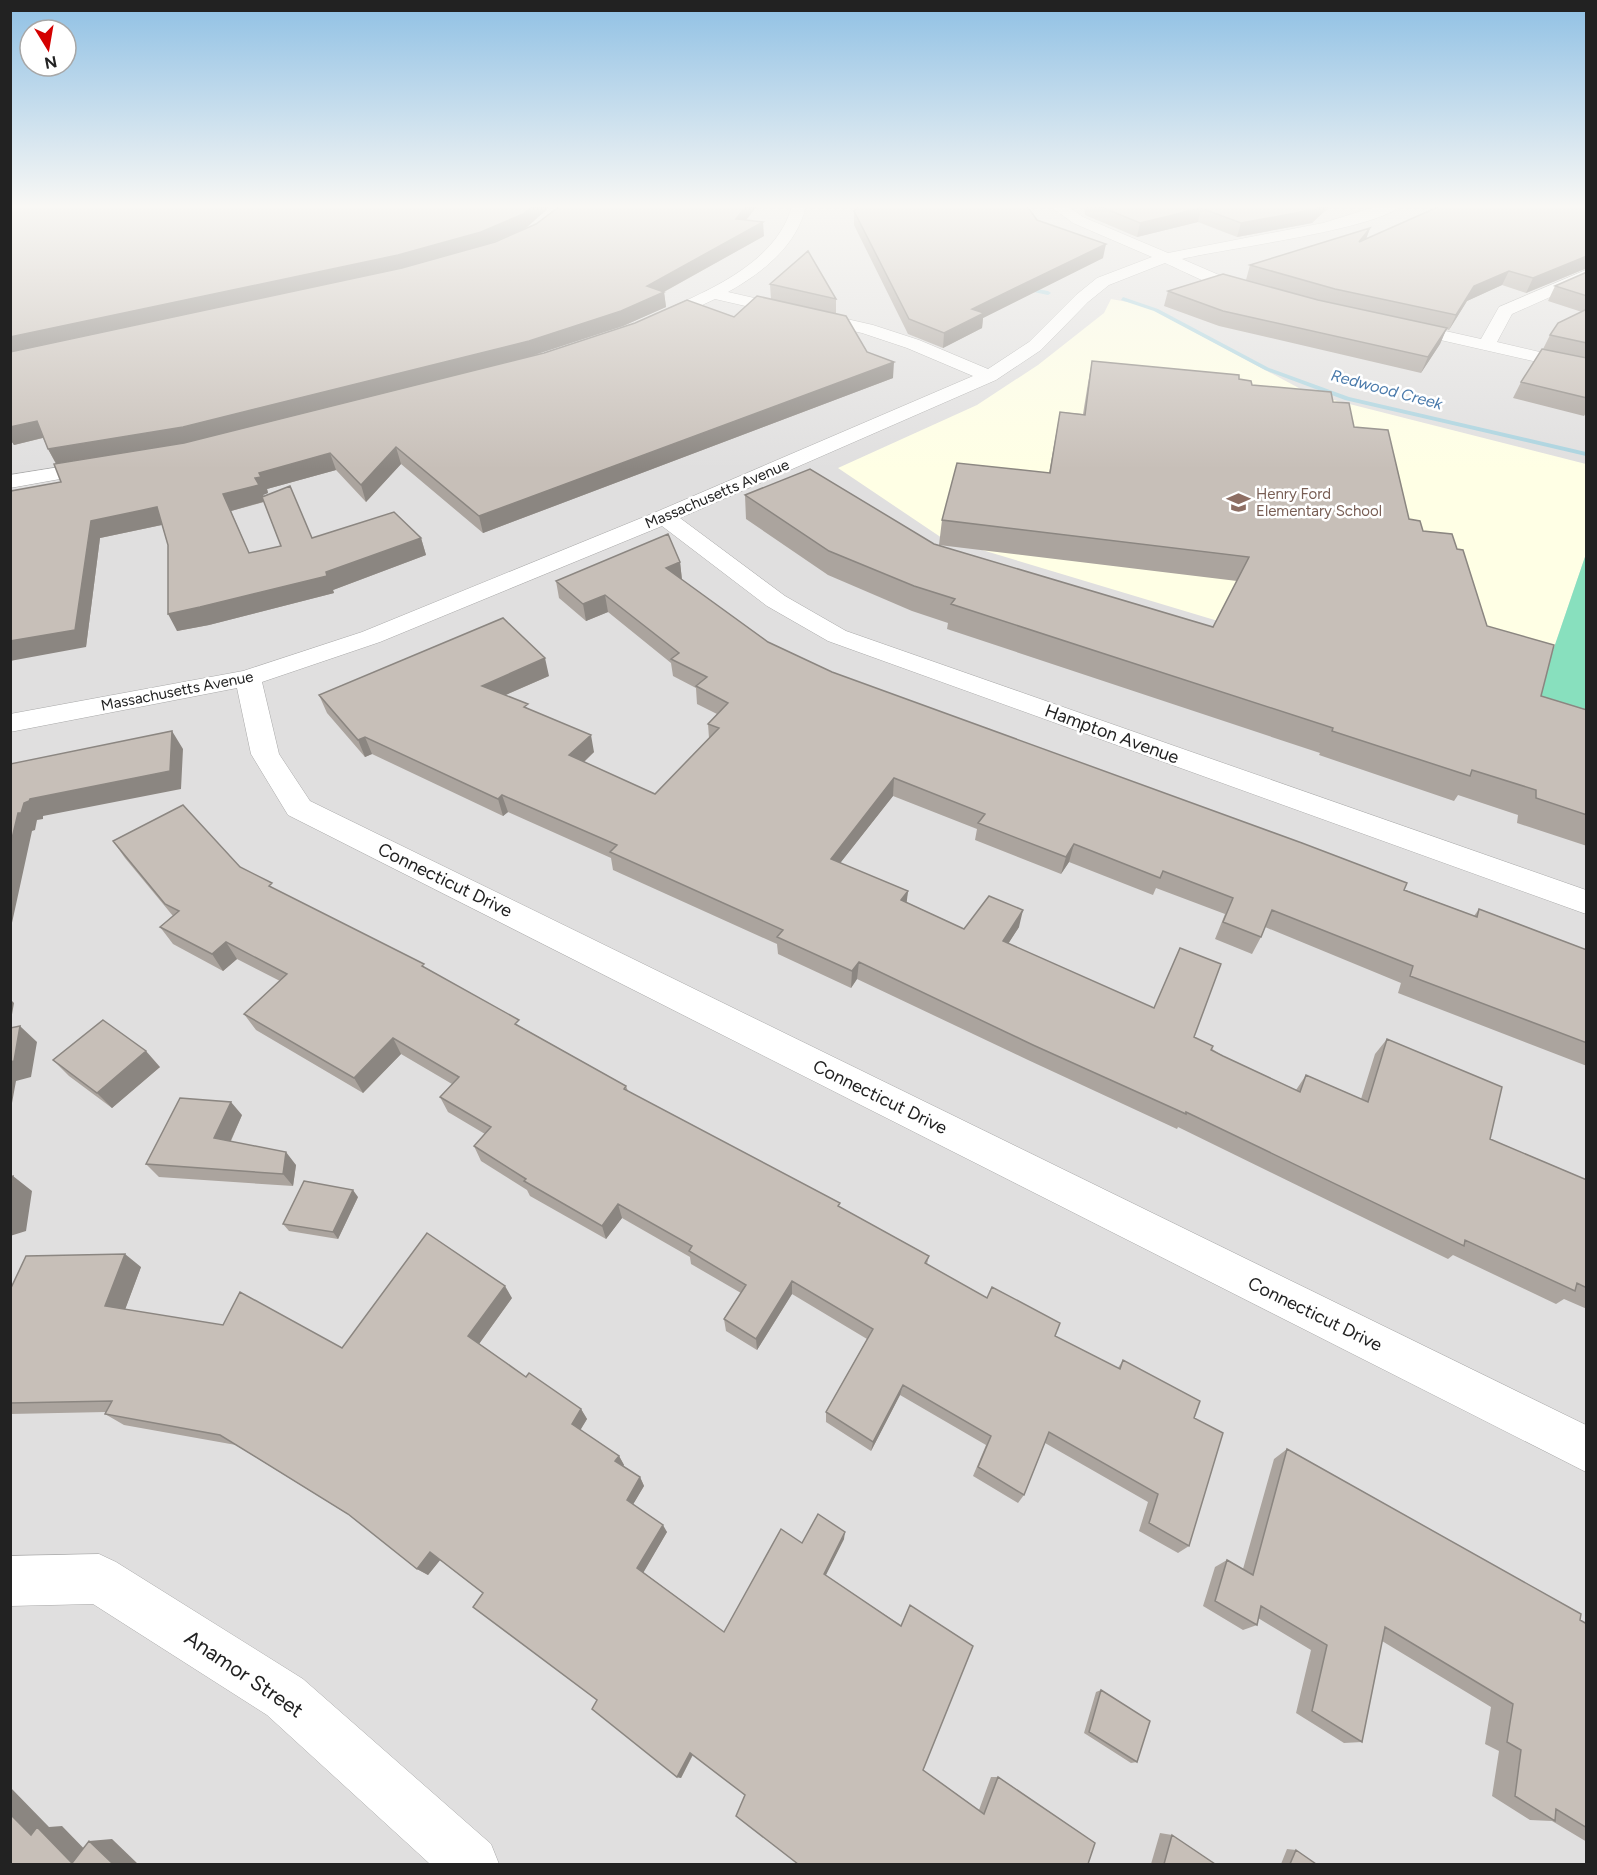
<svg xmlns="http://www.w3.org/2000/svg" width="1597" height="1875" viewBox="0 0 1597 1875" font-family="Figtree,sans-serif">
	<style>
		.residential { fill: #e0dfdf }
		.education { fill: #ffffe5 }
		.pitch { fill: #88e0be }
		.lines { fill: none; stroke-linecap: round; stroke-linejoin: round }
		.stream { fill: #aad3df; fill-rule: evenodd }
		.minor-casing { stroke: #a9a9a9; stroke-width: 1 }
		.minor { fill: #fff; fill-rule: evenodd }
		.wall { fill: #aba49e; fill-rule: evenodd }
		.shaded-wall { fill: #8b8681 }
		.building { fill: #c7bfb8; stroke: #8b8681; stroke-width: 1.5 }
		.labels { text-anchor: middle; stroke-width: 5; stroke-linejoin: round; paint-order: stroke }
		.far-street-label { font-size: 15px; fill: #222; stroke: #fff }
		.far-education-label { font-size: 15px; fill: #785e54; stroke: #fff; text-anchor: start }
		.far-water-label { font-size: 16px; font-style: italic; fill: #4a7aab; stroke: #fff }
		.street-label { font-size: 18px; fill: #222; stroke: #fff }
		.near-street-label { font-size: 21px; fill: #222; stroke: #fff }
	</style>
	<rect width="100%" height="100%" fill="#f2efe9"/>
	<!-- residential -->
	<path class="residential" d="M11 206H1586V1864H11Z"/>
	<!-- education -->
	<path class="education" d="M1111 299 1144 305 1310 394 1586 464V554L1531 715 942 538 838 468 977 405 1038 365 1104 313Z"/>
	<!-- pitch -->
	<path class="pitch" d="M1586 554V732L1531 715Z"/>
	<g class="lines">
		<!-- stream -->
		<path class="stream" d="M1021 286 1048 291 1051 293 1048 295 1019 289Z
			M1123 297 1158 309 1269 368 1349 397 1586 452V456L1345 400 1265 370 1154 311 1121 300Z"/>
		<defs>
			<path id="minor" d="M792 206H806C797 246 762 273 728 292L873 325 919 340 988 369 1029 342 1076 295 1097 278 1152 257 1073 223 1050 206H1067L1083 217 1168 253 1323 223 1378 206H1400C1378 229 1222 249 1182 259L1233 281 1260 287 1262 291 1260 295C1237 300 1188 273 1165 263L1109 285 1088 302 1041 350 996 380 680 518 785 596 846 631 1586 890V914L828 641 767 606 662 526 380 642 262 682 279 754 310 801 1586 1425V1472L288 815 251 754 237 688 10 732V714L243 671 362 632 656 512 973 376 907 348 862 333 715 299 660 325H648L645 321 648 317C699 295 776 266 792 206Z
				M1586 270V281L1512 314 1497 342 1586 363V373L1401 331 1392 326 1401 321 1481 339 1499 307Z
				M103 460 110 462 114 466 110 470 10 488V475Z
				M99 1554 116 1562 303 1679 491 1844 499 1864H430L267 1715 93 1604 10 1606V1556Z"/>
		</defs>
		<!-- minor casing -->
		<use href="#minor" class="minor-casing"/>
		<!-- minor -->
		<use href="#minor" class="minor"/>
	</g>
	<!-- wall -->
	<path class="wall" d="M10 206 526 228 490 243 536 224 560 206H757L746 220 764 236 664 292 666 307 623 326 534 355 734 317 771 299 770 284 836 299V314L867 352 893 378 483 533 401 464 366 502 336 470 267 489 268 493 263 495 264 496 312 538H421L426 555 333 590 334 593 209 625 177 631 168 545 162 525 100 538 86 647 61 482 56 464 48 449 43 438 14 445 10 439ZM264 502 281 546 249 553 231 511Z
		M1084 206H1330L1312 223 1237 237 1198 222 1137 237 1085 215Z
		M1587 206V268L1526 293 1502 285 1467 301 1449 330 1446 329 1440 344 1421 373 1219 326 1164 306 1168 291 1246 280 1250 265 1370 228 1366 239Z
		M854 211 1037 220 1103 258 983 318 982 328 943 348 908 334 854 225Z
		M1587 272V411L1584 416 1513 398 1521 382 1543 349 1550 335 1582 312 1548 301 1555 286Z
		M1092 361 1239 379 1252 385 1333 402 1354 427 1409 519 1423 531 1457 549 1487 626 1541 696 1587 710V846L1517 823 1518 815 1458 795 1454 801 1319 755 1320 753 947 629 948 623 912 611 828 575 746 519 745 495 934 544 1213 627 1237 581 939 545 942 520 1049 473 1060 412 1083 414 1088 383Z
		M680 562 682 580 768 642 832 672 1474 916 1479 909 1587 950V1066L1398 993 1401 983 1265 927 1261 937 1252 954 1215 939 1225 914 1156 888 1153 895 1069 862 1061 874 975 840 977 829 893 796 840 863 908 891 906 902 964 929 1019 927 1008 944 1194 1037 1223 1056 1296 1090 1306 1075 1361 1099 1375 1054 1387 1039 1490 1139 1587 1180V1309L1564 1299 1556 1304 1453 1255 1448 1259 1178 1127 1177 1129 1028 1060 857 979 851 988 778 954 777 944 613 870 611 858 508 812 503 816 372 754 365 757 327 713 319 695 549 676 506 695 529 709 594 752 584 762 655 794 709 738 708 724 717 714 697 704 696 688 673 676 671 663 608 612 586 621 559 598 556 581Z
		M113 841 240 867 275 889 426 968 521 1027 626 1086 628 1091 929 1256 927 1264 1055 1336 1118 1368 1123 1360 1194 1418 1189 1546 1178 1553 1139 1531 1148 1502 1045 1443 1024 1495 1018 1503 973 1476 986 1445 900 1395 871 1451 826 1422V1412L867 1339 792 1294 757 1350 726 1331 724 1319 741 1293 691 1264 690 1257 622 1218 606 1239 530 1196 527 1190 481 1161 474 1146 485 1134 448 1112 440 1097 452 1084 401 1054 363 1093 256 1030 244 1014 280 981 237 959 223 971 173 944 160 927 173 916 125 858Z
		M53 1060 160 1067 112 1108 69 1076Z
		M242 1115 231 1141 296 1165 293 1186 159 1177 146 1164Z
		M358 1197 338 1239 289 1231 283 1224Z
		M141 1267 125 1309 342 1348 512 1298 479 1344 526 1377 581 1409 587 1419 580 1430 619 1456 624 1465 623 1466 640 1477 644 1486 633 1504 667 1532 643 1572 724 1632 802 1543 844 1539 825 1576 901 1625 910 1605 923 1770 979 1810 991 1777H998L1095 1843 745 1795 693 1755 681 1778 677 1777 597 1700 483 1593 440 1560 428 1575 417 1569 349 1515 236 1445 124 1425 105 1414 106 1412 10 1414V1290Z
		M1287 1449 1587 1624V1842L1552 1821 1530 1820 1492 1796 1499 1751 1485 1744 1491 1707 1382 1641 1362 1742 1344 1743 1296 1713 1311 1650 1258 1618 1257 1625 1243 1630 1203 1606 1215 1567 1227 1560 1243 1569 1274 1459Z
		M1101 1690 1137 1762 1131 1763 1084 1733 1096 1692Z
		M1160 1833 1172 1835 1215 1864H1151Z
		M1287 1849 1296 1850 1316 1864H1281Z"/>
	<!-- shaded-wall -->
	<path class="shaded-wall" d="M533 206H551L526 228 484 246 401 269 10 354V337Z
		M746 206H757L736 233V219Z
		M1320 206H1330L1312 223 1237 237 1241 223Z
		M1201 208 1198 222 1137 237 1140 223Z
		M763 222 764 236 658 295 664 292 666 307 623 326 531 356 191 443 57 465 48 449 647 286Z
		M1370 228 1365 242H1359Z
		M1106 244 1103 258 983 318 982 328 943 348 944 333 972 309Z
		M1587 256V268L1526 293 1533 278Z
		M1509 271 1502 285 1467 301 1449 330 1456 315 1474 286Z
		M1447 328 1440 344 1421 373 1428 357Z
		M894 362 893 378 483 533 479 516Z
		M37 421 46 437 14 445 10 439V427Z
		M396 447 401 464 366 502 361 485Z
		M330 453 336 470 267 489 268 493 263 495 266 501 231 511 223 494 255 478 259 473Z
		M157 507 166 524 100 538 86 647 10 661V641L91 521Z
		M421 538 426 555 333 590 334 593 209 625 177 631 168 614 326 572Z
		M680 562 682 580 666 568Z
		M605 595 608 612 586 621 583 604Z
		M545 658 549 676 487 703 482 686Z
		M172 731 183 749 181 789 43 816V819L37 820 35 830 32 831 10 932V847L18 813 24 803 30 799Z
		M591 735 594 752 573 772 569 755Z
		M365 737 372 754 365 757 358 740Z
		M894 778 893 796 830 876 831 859Z
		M502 795 508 812 503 816 498 799Z
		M1074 844 1069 862 1061 874 1066 857Z
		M908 891 906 908 901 900Z
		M1023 910 1019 927 999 958 1003 941Z
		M226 942 237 959 223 971 212 954Z
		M859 962 857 979 851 988 852 971Z
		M10 999 14 1003 10 1026Z
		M20 1026 37 1042 31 1077 16 1081 10 1114V1062Z
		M393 1038 401 1054 363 1093 354 1078Z
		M146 1051 160 1067 112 1108 97 1093Z
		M231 1102 242 1115 226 1151 214 1138Z
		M286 1152 296 1165 293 1186 283 1174Z
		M13 1176 32 1191 26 1231 10 1236V1196Z
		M353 1190 358 1197 338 1239 333 1232Z
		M618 1204 622 1218 606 1239 602 1226Z
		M125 1254 141 1267 122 1318 105 1306Z
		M792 1281V1294L757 1350 756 1339Z
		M505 1286 512 1298 476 1348 468 1336Z
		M903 1385 900 1395 871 1451 873 1442Z
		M581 1409 587 1419 578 1434 572 1424Z
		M619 1456 624 1465 620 1470 615 1461Z
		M640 1477 644 1486 631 1508 627 1500Z
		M663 1525 667 1532 642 1575 637 1568Z
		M845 1532 844 1539 823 1581 824 1574Z
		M430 1552 441 1559 428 1575 417 1569Z
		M690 1753 693 1754 681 1778 677 1777Z
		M10 1787 49 1827 62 1826 96 1861 72 1863 31 1835 10 1814Z
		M112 1839 138 1864H113L89 1841Z"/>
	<!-- building -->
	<path class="building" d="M10 206H533L523 214 481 232 398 255 10 337Z
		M560 206H746L736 219 763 222 647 286 664 292 621 311 529 341 183 427 48 449 37 421 10 427V352L402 268 495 242 536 224Z
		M860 206H1027L1037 220 1106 244 972 309 984 313 944 333 909 319 854 211Z
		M1099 206H1320L1317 209 1241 223 1201 208 1140 223Z
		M1440 206H1587V256L1533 278 1509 271 1474 286 1456 315 1335 289 1250 265 1370 228 1359 242Z
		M808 251 836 299 770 284Z
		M1587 272V296L1555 286Z
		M1223 274 1318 300 1447 328 1428 357 1223 311 1168 291Z
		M757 296 846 316 867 352 894 362 479 516 396 447 361 485 330 453 259 473 261 477 255 478 259 485 223 494 249 553 281 546 262 497 290 486 312 538 394 512 421 538 326 572 327 576 200 607 168 614V545L157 507 91 521 75 630 10 641 11 491 61 482 54 464 184 443 544 353 635 323 687 300 734 317Z
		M1587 309V343L1550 335 1558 323Z
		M1542 349 1587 358V398L1521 382Z
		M1092 361 1239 375V379L1251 381 1252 385 1331 392 1333 402 1349 403 1354 427 1388 430 1409 519 1420 521 1423 531 1452 534 1457 549 1463 550 1487 626 1554 645 1541 696 1587 710V815L1536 798V790L1472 770 1470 776 1332 731 1333 728 951 604 955 599 914 586 829 551 745 495 810 469 934 544 1213 627 1249 557 942 520 957 463 1050 473 1060 412 1085 415Z
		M668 534 680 562 666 568 768 642 832 672 1302 843 1407 883 1404 890 1477 917 1479 909 1587 950V1043L1410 976 1413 966 1272 910 1261 937 1223 922 1233 898 1163 871 1160 878 1074 844 1066 857 978 823 985 814 894 778 831 859 908 891 901 900 964 929 989 896 1023 910 1003 941 1154 1008 1180 948 1221 964 1194 1037 1213 1046 1211 1050 1223 1056 1300 1092 1306 1075 1368 1102 1387 1039 1502 1087 1490 1139 1587 1180V1288L1577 1283 1575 1291 1465 1240 1464 1246 1186 1112V1114L1033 1045 859 962 852 971 777 937 783 930 610 852 617 845 502 795 498 799 365 737 358 740 319 695 503 618 545 658 482 686 528 704 524 707 591 735 569 755 655 794 719 728 708 724 728 703 696 686 707 677 671 659 679 653 605 595 583 604 556 581Z
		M172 731 170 771 30 799 29 801 24 803 21 813H18L10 847V764Z
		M183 805 240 867 272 883 269 886 424 964 422 966 519 1020 515 1024 626 1086 624 1089 840 1203 838 1206 929 1256 925 1263 987 1298 992 1287 1060 1323 1055 1336 1120 1369 1123 1360 1200 1401 1194 1418 1223 1433 1189 1546 1149 1523 1158 1494 1049 1432 1024 1495 978 1467 991 1436 903 1385 873 1442 826 1412 873 1329 792 1281 756 1339 724 1319 746 1285 689 1251 692 1246 618 1204 602 1226 524 1181 526 1179 474 1146 491 1127 440 1097 459 1077 393 1038 354 1078 244 1014 287 974 226 942 212 954 160 927 179 911 165 904 113 841Z
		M103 1020 146 1051 97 1093 53 1060Z
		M20 1026 14 1061 10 1062V1028Z
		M180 1098 231 1102 214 1138 286 1152 283 1174 146 1164Z
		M13 1176 10 1196V1177Z
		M304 1181 353 1190 333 1232 283 1224Z
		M427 1233 505 1286 468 1336 526 1377 529 1373 581 1409 572 1424 619 1456 615 1461 640 1477 627 1500 663 1525 637 1568 724 1632 781 1529 802 1543 818 1514 845 1532 824 1574 901 1626 910 1605 973 1646 923 1770 984 1814 998 1777 1095 1843 1088 1864H798L736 1816 745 1795 690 1753 677 1777 592 1709 597 1700 473 1607 483 1593 430 1552 417 1569 348 1514 220 1435 105 1414 112 1401 10 1403V1290L26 1256 125 1254 105 1306 223 1325 240 1292 342 1348Z
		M1287 1449 1581 1614 1580 1620 1587 1624V1828L1556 1809 1555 1821 1515 1796 1521 1750 1507 1742 1513 1704 1385 1627 1362 1742 1312 1711 1327 1645 1261 1606 1257 1625 1215 1601 1227 1560 1253 1575Z
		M1101 1690 1150 1721 1137 1762 1089 1732Z
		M10 1814 31 1835 37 1827 72 1863 89 1841 113 1864H10Z
		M1172 1835 1215 1864H1164Z
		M1296 1850 1316 1864H1290Z"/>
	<!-- sky -->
	<linearGradient id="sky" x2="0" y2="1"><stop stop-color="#8fc0e4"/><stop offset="0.44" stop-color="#f9f8f5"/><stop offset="1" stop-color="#f9f8f5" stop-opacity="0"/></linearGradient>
	<rect width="1597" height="469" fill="url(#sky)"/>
	<!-- icons -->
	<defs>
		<symbol id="school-bare" viewBox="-9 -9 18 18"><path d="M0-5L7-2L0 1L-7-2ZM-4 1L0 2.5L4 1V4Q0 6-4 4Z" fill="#8d6e63" stroke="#fff" stroke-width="2.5" paint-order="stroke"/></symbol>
	</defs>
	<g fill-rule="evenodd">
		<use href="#school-bare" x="1222" y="486" width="33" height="33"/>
	</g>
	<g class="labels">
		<!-- far-street labels -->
		<g class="far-street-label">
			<text transform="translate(717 494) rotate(-23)" y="5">Massachusetts Avenue</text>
			<text transform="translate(177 691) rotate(-11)" y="5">Massachusetts Avenue</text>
		</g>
		<!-- far-education labels -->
		<g class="far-education-label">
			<text x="1256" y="499">Henry Ford<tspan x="1256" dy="17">Elementary School</tspan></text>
		</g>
		<!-- far-water labels -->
		<g class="far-water-label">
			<text transform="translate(1387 389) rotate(15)" y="6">Redwood Creek</text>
		</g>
		<!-- street labels -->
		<g class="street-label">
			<text transform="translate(1112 734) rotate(20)" y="6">Hampton Avenue</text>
			<text transform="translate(445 880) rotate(26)" y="6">Connecticut Drive</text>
			<text transform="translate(880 1097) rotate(26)" y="6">Connecticut Drive</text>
			<text transform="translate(1315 1314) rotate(26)" y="6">Connecticut Drive</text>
		</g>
		<!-- near-street labels -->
		<g class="near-street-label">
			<text transform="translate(244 1674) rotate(34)" y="7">Anamor Street</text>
		</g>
	</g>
	<!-- border -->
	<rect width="1597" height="1875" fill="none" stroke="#222222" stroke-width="24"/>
	<!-- north arrow -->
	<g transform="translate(48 48) rotate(169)"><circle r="28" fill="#ffffff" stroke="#a7a7a7" stroke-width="1.5"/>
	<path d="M0-4.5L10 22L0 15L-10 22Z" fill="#d40000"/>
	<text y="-9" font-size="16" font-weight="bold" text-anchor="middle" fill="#222222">N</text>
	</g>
</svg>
